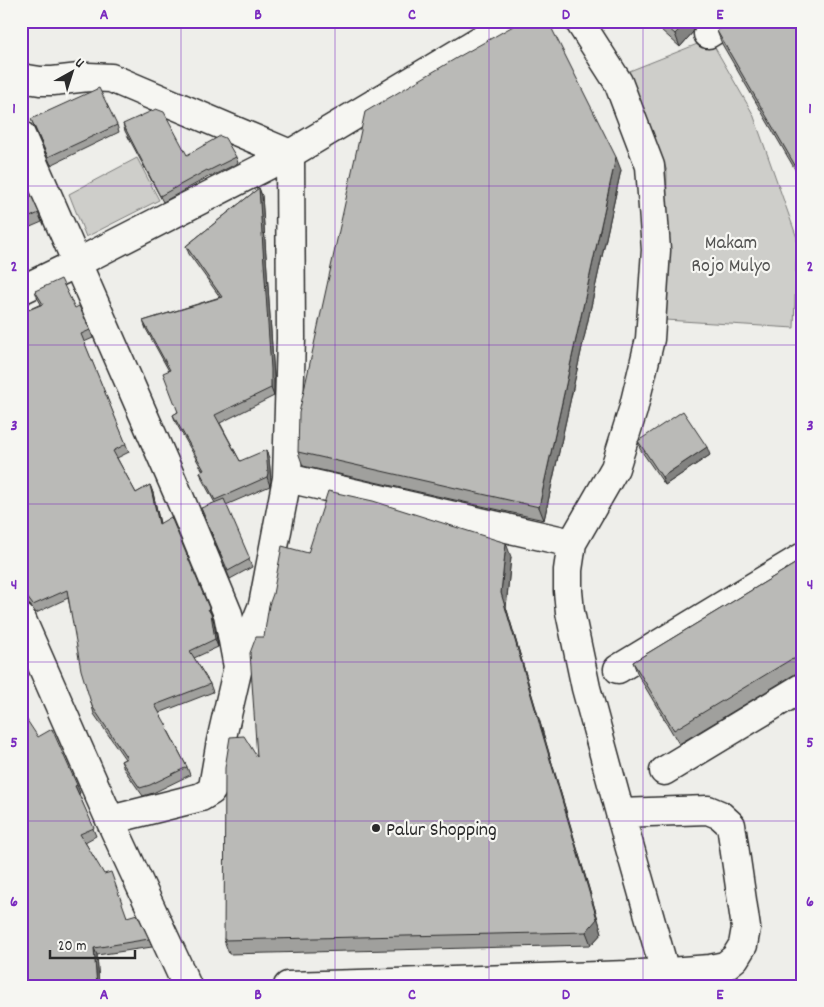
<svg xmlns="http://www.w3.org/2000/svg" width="824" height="1007" viewBox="0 0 824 1007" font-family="Dekko,sans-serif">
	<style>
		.green { fill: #cececa; stroke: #7c7c7a }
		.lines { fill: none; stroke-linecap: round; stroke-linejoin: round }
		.minor-casing { stroke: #2b2b2b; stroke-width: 31 }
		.minor { stroke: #f6f6f2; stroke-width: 28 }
		.wall { fill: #a0a09d; stroke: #2b2b2b }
		.shaded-wall { fill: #828280; stroke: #2b2b2b }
		.building { fill: #babab7; stroke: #2b2b2b }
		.grid { fill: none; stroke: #7b2cbf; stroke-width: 1; stroke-opacity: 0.55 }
		.poi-dot { fill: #2b2b2b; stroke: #f6f6f2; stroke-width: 2 }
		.labels { text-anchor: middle; stroke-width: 4.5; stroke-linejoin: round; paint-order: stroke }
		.park-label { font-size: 20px; fill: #545453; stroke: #f6f6f2 }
		.poi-label { font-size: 20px; fill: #2b2b2b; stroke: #f6f6f2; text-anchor: start }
		.neatline { fill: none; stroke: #7b2cbf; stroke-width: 2 }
		.grid-label { font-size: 16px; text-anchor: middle; font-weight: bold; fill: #7b2cbf }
	</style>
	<rect width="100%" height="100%" fill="#eeeeea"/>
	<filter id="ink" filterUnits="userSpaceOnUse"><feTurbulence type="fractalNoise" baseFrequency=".02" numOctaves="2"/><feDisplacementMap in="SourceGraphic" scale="10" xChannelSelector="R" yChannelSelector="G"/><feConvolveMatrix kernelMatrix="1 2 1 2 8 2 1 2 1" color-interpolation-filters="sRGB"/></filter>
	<g filter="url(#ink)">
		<!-- green -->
		<path class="green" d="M710 39 753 114 797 238 794 328 665 320 667 171 627 72Z
			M137 158 159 200 86 237 69 194Z"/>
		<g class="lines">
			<defs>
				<path id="minor" d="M579 21 618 82 650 166 656 250 650 339 633 410 615 468 572 543 568 570V591L570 612 586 688 620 813 669 986
					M708 34 729 21
					M21 78 40 81H53L88 77 111 78 290 154 512 21
					M21 135 179 496 228 614 238 667
					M21 290 77 263 290 154 291 338 287 478 263 605 238 667 221 741 213 787 211 791 201 797 110 820 187 986
					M287 478 572 543
					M21 618 110 820
					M618 669 803 557
					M664 771 803 687
					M288 986 394 983 628 975 710 969 725 966 735 958 743 945 746 928 731 825 720 815 708 810 620 813"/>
			</defs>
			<!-- minor casing -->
			<use href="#minor" class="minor-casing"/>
			<!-- minor -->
			<use href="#minor" class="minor"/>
		</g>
		<!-- wall -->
		<path class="wall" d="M651 21H699L695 26 693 32 680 47Z
			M803 21V183L722 44 717 31Z
			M31 119 117 125 119 132 51 165Z
			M123 124 187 155 236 157 238 163 210 177V176L163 202 125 131Z
			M621 170 544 520 303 466 298 452Z
			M21 173 42 222 21 231Z
			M259 188 262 196 274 377V396L220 423 240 461 269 458 271 481 270 486 226 505 252 567 230 579 204 515 215 503 203 481 200 472 203 471 176 423 173 415 178 412 169 371 146 329 143 321 220 297 189 254 186 246Z
			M21 254 27 270 21 273Z
			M35 291 75 308 90 330 93 338 84 342 129 452 117 458 136 493 150 485 153 493 160 524 212 616 214 622 218 647 194 658 210 684 213 692 159 713 187 767 190 775 153 793 143 796 124 769 121 761 125 759 94 714 92 706 68 598 36 613 30 605 21 603V313L41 304 38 299Z
			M638 441 710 455 665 485 640 449Z
			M511 557 506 607 602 933 591 945 229 954 224 940 257 757 264 637Z
			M803 559V672L795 674 679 744 638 675 633 662Z
			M38 737 80 793 79 794 96 836 85 842 127 917 149 939 152 947 97 955 99 986Z"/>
		<!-- shaded-wall -->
		<path class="shaded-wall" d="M687 21H699L695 26 693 32 680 47 675 34Z
			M616 157 621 170 544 520 539 507Z
			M259 188 262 196 274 377V396L271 388Z
			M707 447 710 455 665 485 662 477Z
			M266 450 269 458 271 481 270 486 267 477Z
			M150 485 153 493 162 532 159 524Z
			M506 543 511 557 506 607 602 933 591 945 586 932 501 593Z
			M209 608 214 622 218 647 215 639 208 609Z
			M23 661 26 668 21 671V662Z
			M77 785 80 793 78 794 75 786Z
			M94 948 97 955 99 986H97Z"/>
		<!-- building -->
		<path class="building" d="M522 21H548L616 157 539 507 298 452 299 413 365 112 460 56Z
			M660 21H687L675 34Z
			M733 21H803V179L717 31Z
			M99 88 117 125 48 157 31 119Z
			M156 109 164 112 187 155 220 136 225 138 236 157 208 171 207 170 160 196 123 124Z
			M21 173 39 213 21 221Z
			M259 188 271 369V388L215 415 240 461 266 450 268 473 267 477 215 500 200 472 204 470 173 415 178 412 163 373 170 370 143 321 222 297 186 246Z
			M21 254 24 261 21 262Z
			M61 279 75 308 79 306 90 330 81 334 126 444 113 451 136 493 150 485 159 524 171 517 209 608 208 609 211 614 215 639 190 651 210 684 155 705 168 728 167 729 187 767 150 785 140 788 121 761 127 758 92 706 81 670 67 590 33 605 27 597 21 595V313L43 304 35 291Z
			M683 411 707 447 662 477 638 441Z
			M328 491 373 501 506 543 501 593 597 919 586 932 224 940 225 768 230 737 244 736 257 757 250 653 256 637H264L269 605 273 594 282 546 308 553Z
			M224 499 250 559 228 571 201 508Z
			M803 559V660L798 658 790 660 674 730 633 662Z
			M21 711 38 737 52 729 77 785 75 786 94 828 80 834 104 874 111 872 127 917 137 914 149 939 94 948 97 986H21Z"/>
	</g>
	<!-- grid -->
	<path class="grid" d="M181 21V986M335 21V986M489 21V986M643 21V986M21 186H803M21 345H803M21 504H803M21 662H803M21 821H803"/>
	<!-- markers -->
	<circle class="poi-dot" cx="376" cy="828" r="5"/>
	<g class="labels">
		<!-- park labels -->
		<g class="park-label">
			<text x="731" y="248">Makam<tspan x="731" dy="23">Rojo Mulyo</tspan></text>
		</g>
		<!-- poi labels -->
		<g class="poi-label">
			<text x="386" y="835">Palur Shopping</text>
		</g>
	</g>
	<!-- margin -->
	<rect width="824" height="1007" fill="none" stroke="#f6f6f2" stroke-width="55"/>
	<!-- north arrow -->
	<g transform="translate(72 72) rotate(39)" stroke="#f6f6f2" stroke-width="4" paint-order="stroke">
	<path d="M0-4L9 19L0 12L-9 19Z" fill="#2b2b2b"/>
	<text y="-8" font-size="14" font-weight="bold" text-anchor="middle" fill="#2b2b2b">U</text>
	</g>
	<!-- scale -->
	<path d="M50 950v8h85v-8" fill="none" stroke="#2b2b2b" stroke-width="2.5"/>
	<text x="58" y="950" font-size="15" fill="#2b2b2b" stroke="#f6f6f2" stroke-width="4" paint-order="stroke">20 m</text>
	<rect x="28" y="28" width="768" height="952" class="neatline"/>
	<g class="grid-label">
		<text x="104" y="19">A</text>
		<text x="258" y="19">B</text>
		<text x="412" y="19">C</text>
		<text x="566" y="19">D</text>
		<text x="720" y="19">E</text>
		<text x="14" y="113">1</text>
		<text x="810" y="113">1</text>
		<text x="14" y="271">2</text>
		<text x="810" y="271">2</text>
		<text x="14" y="430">3</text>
		<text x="810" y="430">3</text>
		<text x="14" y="589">4</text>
		<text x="810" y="589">4</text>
		<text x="14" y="747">5</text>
		<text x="810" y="747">5</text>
		<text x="14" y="906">6</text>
		<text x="810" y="906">6</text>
		<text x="104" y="999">A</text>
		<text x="258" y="999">B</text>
		<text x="412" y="999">C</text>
		<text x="566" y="999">D</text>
		<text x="720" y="999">E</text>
	</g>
</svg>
